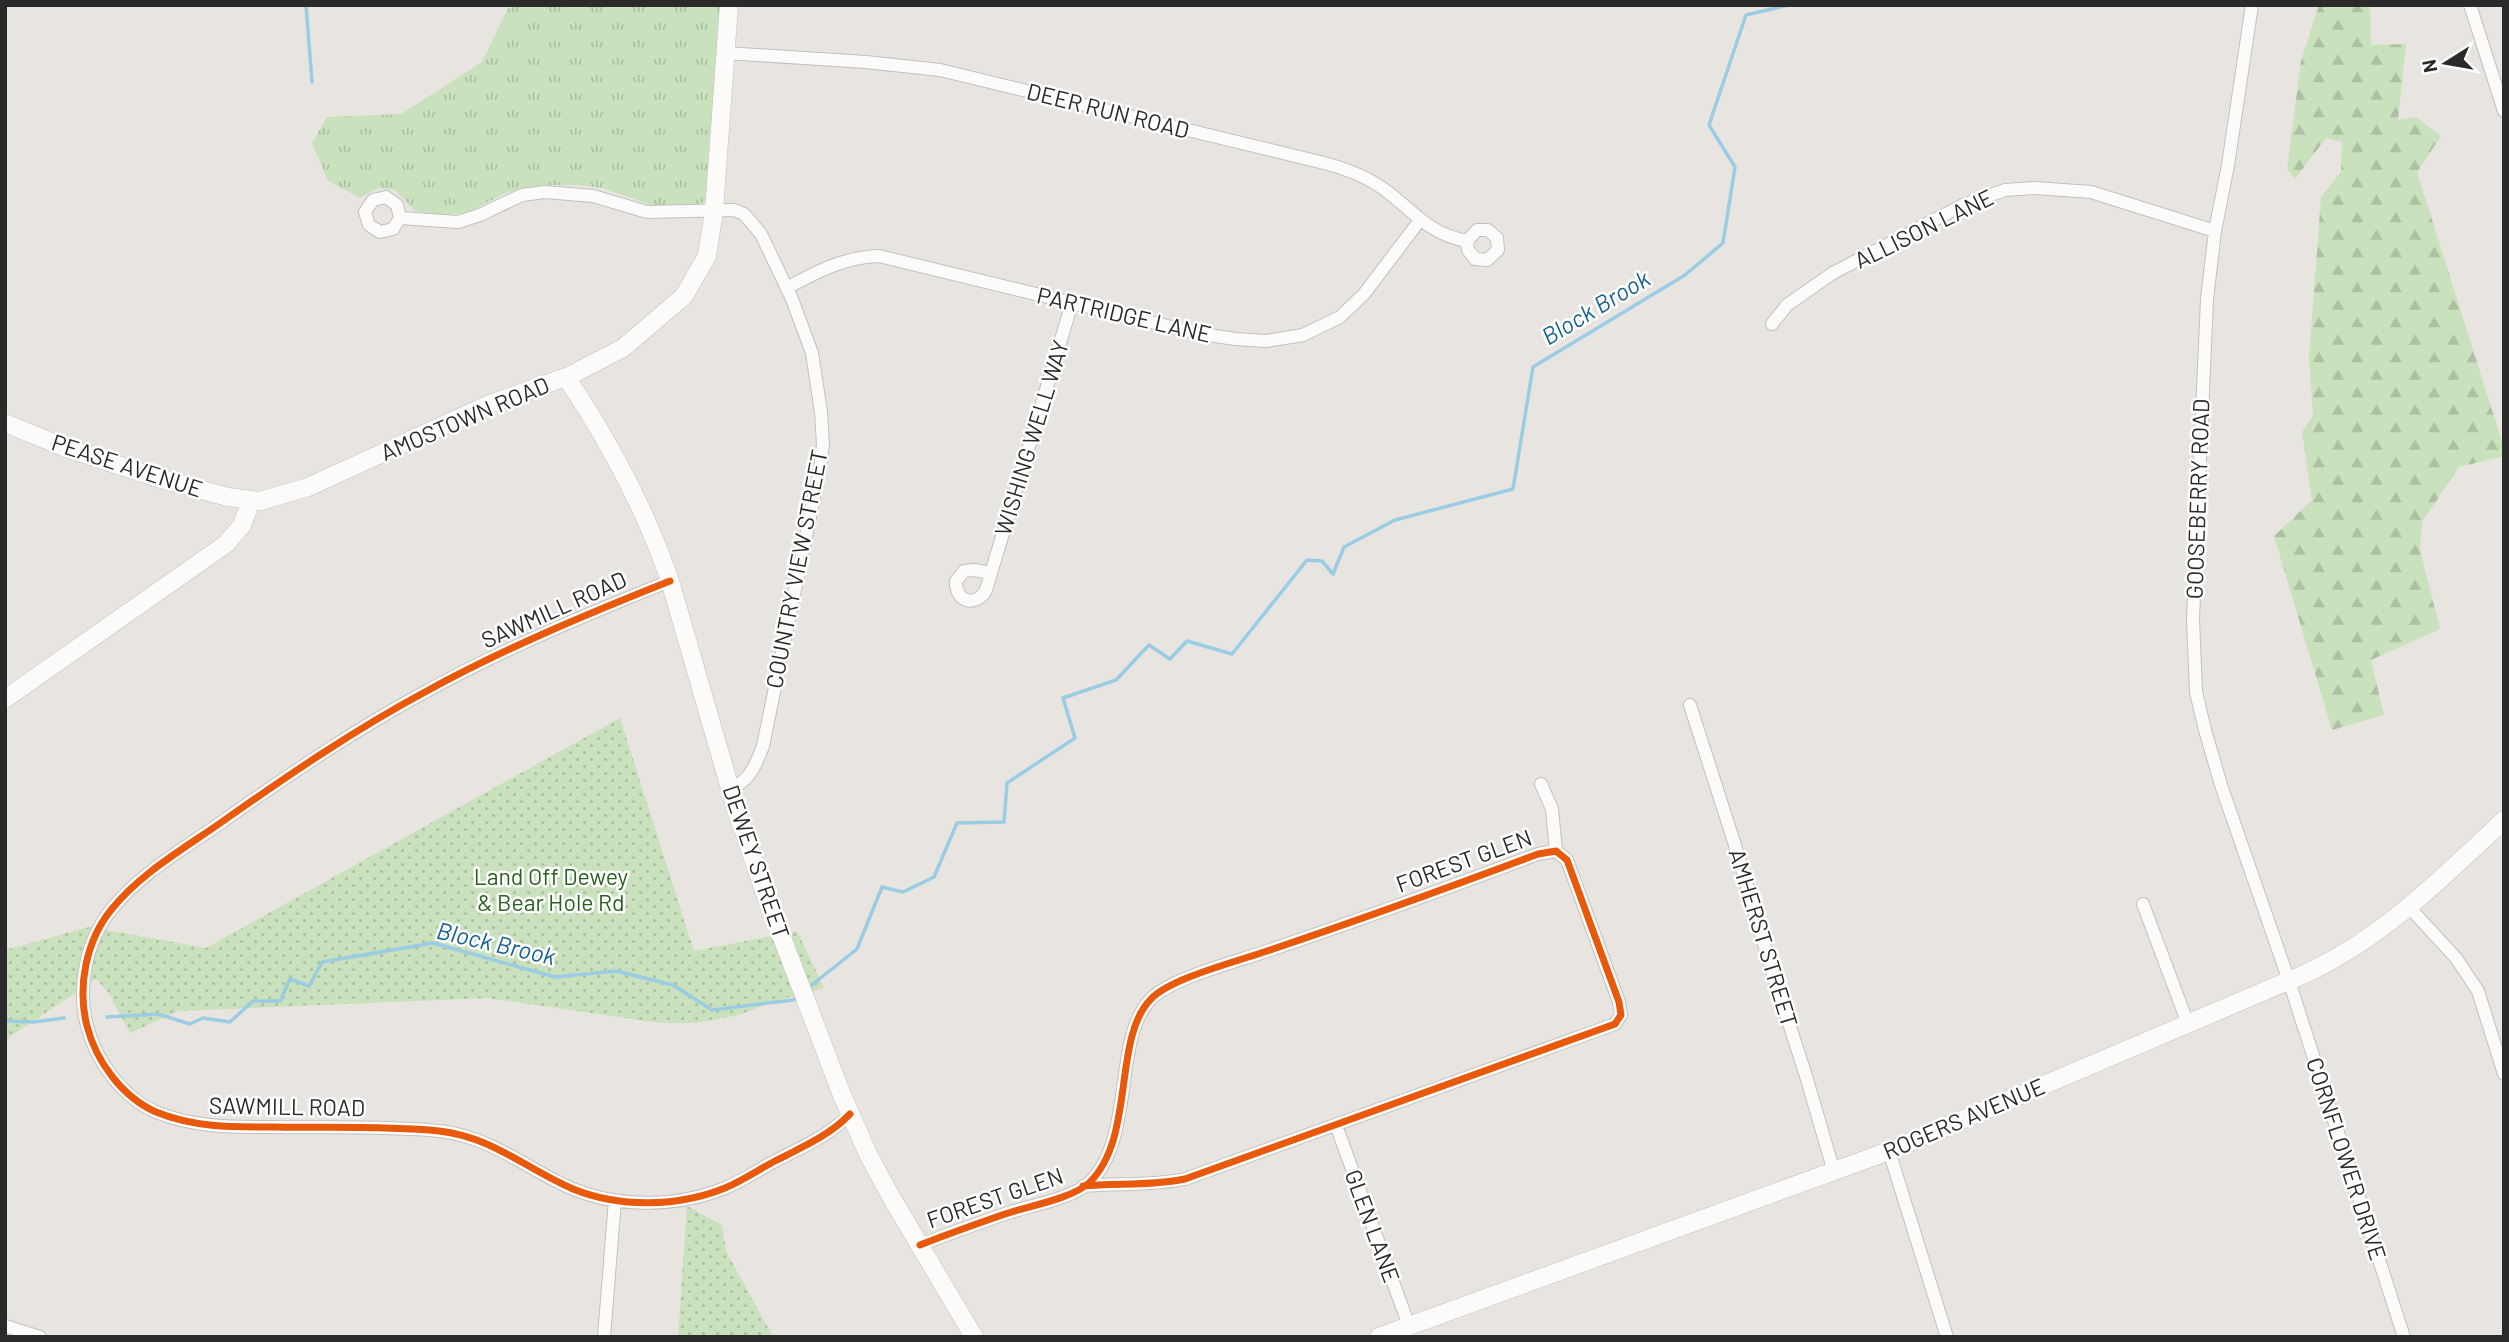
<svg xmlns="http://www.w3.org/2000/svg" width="2509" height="1342" viewBox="0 0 2509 1342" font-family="Barlow,sans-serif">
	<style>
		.grass { fill: url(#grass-tufts) }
		.forest { fill: url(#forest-firs) }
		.park { fill: url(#park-dots) }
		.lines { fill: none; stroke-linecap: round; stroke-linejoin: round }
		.stream { stroke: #9acce4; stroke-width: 3.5 }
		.street-casing { stroke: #c2c1c1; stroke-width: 14 }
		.secondary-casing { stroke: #c2c1c1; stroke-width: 19 }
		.street { stroke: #fcfbfa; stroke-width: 12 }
		.secondary { stroke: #fcfbfa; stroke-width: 18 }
		.cycleway-casing { stroke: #fff; stroke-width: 11 }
		.cycleway { stroke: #e8590c; stroke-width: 7 }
		.labels { text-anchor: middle; stroke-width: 5; stroke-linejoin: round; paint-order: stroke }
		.street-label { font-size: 23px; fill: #2a2a2a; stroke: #fff }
		.park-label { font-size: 23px; fill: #29621f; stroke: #fff }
		.water-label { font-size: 24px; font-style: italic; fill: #176091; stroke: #fff }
	</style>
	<defs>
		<pattern id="grass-tufts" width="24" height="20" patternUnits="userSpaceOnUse" patternTransform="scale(1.75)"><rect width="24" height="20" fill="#c9e1bc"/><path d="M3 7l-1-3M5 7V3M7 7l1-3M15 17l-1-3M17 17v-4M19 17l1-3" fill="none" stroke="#adc1a2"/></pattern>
		<pattern id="forest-firs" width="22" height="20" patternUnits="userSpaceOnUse" patternTransform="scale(1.75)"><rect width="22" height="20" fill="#c9e1bc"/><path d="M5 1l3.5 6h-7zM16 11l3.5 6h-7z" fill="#adc1a2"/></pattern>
		<pattern id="park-dots" width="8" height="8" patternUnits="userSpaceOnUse" patternTransform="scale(1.75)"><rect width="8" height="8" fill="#c9e1bc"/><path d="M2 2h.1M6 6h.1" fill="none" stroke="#adc1a2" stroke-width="1.8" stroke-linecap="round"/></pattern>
	</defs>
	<rect width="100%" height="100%" fill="#e8e5e0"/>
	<!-- grass -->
	<path class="grass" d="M520 5H720L707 195 704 202 696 205H652L602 188 577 185H543L506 193 467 213 436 215 415 211 395 190 378 188 360 198 328 181 312 143 327 117 401 114 482 62 508 8Z"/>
	<!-- forest -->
	<path class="forest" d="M2319 5H2370L2371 45 2406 44 2398 120 2416 117 2441 136 2417 172 2504 448V456L2459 467 2422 522 2420 550 2440 629 2371 660 2384 715 2332 730 2274 536 2312 500 2302 432 2313 415 2309 358 2321 197 2341 172 2342 142 2326 138 2295 179 2287 169 2301 61Z"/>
	<!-- park -->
	<path class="park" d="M620 718 694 951 797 931 824 988 775 1001 739 1015 696 1023H660L488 998 179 1011 130 1033 108 992 96 979 5 1040V950L89 927 206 948Z
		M687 1206 722 1225 726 1251 773 1337H678Z"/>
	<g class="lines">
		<!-- stream -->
		<path class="stream" d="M306 5 312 82
			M808 988 857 949 882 887 903 892 934 877 957 823 1004 822 1007 783 1075 738 1063 698 1116 680 1149 645 1170 659 1187 641 1232 654 1307 560 1322 561 1333 574 1344 547 1395 520 1513 489 1533 367 1685 275 1723 243 1735 167 1709 125 1746 15 1789 5
			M107 1017 158 1014 190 1024 203 1018 230 1022 253 1001H280L290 979 309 986 322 962 433 943 555 977 616 971 673 985 712 1010 793 1000 799 995
			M5 1021 34 1022 64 1018"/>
		<defs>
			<path id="street" d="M2252 5 2228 165 2215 231 2207 299 2193 619 2196 692 2205 730 2221 785 2289 981 2404 1337
				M2470 5 2504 111
				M725 53 866 62 940 70 1320 162C1345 168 1369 177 1389 193 1417 215 1430 234 1467 241L1468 250 1475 259 1487 260 1498 250 1497 238 1488 230H1477L1467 241
				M400 218 393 229 380 232 369 225 365 212 373 200 386 197 397 205 400 218 458 222 480 215 522 195 545 192 593 196 647 212 734 210 744 214 761 234 792 299 812 353 821 412 823 444 820 468 763 746C756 764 749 784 729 788
				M787 288C816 272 844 257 879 256L1196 333 1235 339 1266 341 1303 335 1340 317 1364 294 1420 220
				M1772 324 1787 305 1833 273 1963 205 2005 190 2035 188 2091 192 2215 231
				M991 573 974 570 964 571 956 581C955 602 976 608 986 590L1072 303
				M670 581C587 614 503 649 425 692 356 729 290 774 226 819 187 847 141 872 111 910 86 941 77 987 87 1026 96 1061 122 1097 156 1112 195 1128 235 1127 276 1127 331 1128 386 1126 439 1131 493 1137 526 1169 573 1189 620 1208 678 1207 725 1188 742 1181 758 1170 775 1161 802 1147 829 1136 850 1114
				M1690 705 1734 842 1771 968 1806 1076 1834 1172
				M1541 784 1552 809 1556 851
				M2143 904 2188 1024
				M2409 907 2456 958 2478 991 2504 1074
				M1336 1125 1409 1326
				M1889 1151 1947 1337
				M920 1245C948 1234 976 1224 1005 1214 1028 1206 1071 1199 1089 1183 1136 1138 1112 1038 1151 999 1172 977 1243 960 1273 949 1362 919 1450 887 1538 854L1556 851 1567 860 1619 1002 1621 1015 1615 1024 1185 1179C1152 1186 1117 1183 1083 1186
				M5 1326 40 1337
				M604 1337 615 1200"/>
			<path id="secondary" d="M566 377C609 441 645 508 670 581L736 809 765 893 842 1095 868 1154 890 1195 974 1337
				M5 423 66 448 158 478 228 497 260 501 308 487 490 404 569 376 623 348 684 296 707 256 714 211 729 5
				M5 699 226 544 242 525 251 501
				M1379 1337 1889 1151 2307 973C2384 937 2443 877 2504 820"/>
		</defs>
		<!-- street casing -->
		<use href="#street" class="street-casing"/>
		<!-- secondary casing -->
		<use href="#secondary" class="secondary-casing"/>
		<!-- street -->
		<use href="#street" class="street"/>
		<!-- secondary -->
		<use href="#secondary" class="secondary"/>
		<defs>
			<path id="cycleway" d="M670 581C587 614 503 649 425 692 356 729 290 774 226 819 187 847 141 872 111 910 86 941 77 987 87 1026 96 1061 122 1097 156 1112 195 1128 235 1127 276 1127 331 1128 386 1126 439 1131 493 1137 526 1169 573 1189 620 1208 678 1207 725 1188 742 1181 758 1170 775 1161 802 1147 829 1136 850 1114
				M920 1245C948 1234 976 1224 1005 1214 1028 1206 1071 1199 1089 1183 1136 1138 1112 1038 1151 999 1172 977 1243 960 1273 949 1362 919 1450 887 1538 854L1556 851 1567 860 1619 1002 1621 1015 1615 1024 1185 1179C1152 1186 1117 1183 1083 1186"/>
		</defs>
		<!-- cycleway casing -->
		<use href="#cycleway" class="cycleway-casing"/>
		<!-- cycleway -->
		<use href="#cycleway" class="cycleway"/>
	</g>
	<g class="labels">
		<!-- street labels -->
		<g class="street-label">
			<text transform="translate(1108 111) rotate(14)" y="8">DEER RUN ROAD</text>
			<text transform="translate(1924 229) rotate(-26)" y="8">ALLISON LANE</text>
			<text transform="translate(1124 315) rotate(13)" y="8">PARTRIDGE LANE</text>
			<text transform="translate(465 419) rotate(-23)" y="8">AMOSTOWN ROAD</text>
			<text transform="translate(1032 438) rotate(-73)" y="8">WISHING WELL WAY</text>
			<text transform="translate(127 466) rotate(18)" y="8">PEASE AVENUE</text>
			<text transform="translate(2198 499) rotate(-88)" y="8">GOOSEBERRY ROAD</text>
			<text transform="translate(797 569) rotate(-79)" y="8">COUNTRY VIEW STREET</text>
			<text transform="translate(554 610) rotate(-24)" y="8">SAWMILL ROAD</text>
			<text transform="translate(1464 861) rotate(-20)" y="8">FOREST GLEN</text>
			<text transform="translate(756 862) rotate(71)" y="8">DEWEY STREET</text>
			<text transform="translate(1763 938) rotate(73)" y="8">AMHERST STREET</text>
			<text transform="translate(287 1107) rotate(1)" y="8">SAWMILL ROAD</text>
			<text transform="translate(1964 1119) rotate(-23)" y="8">ROGERS AVENUE</text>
			<text transform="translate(2346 1159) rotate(72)" y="8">CORNFLOWER DRIVE</text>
			<text transform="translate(995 1198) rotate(-19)" y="8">FOREST GLEN</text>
			<text transform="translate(1372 1226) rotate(70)" y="8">GLEN LANE</text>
		</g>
		<!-- park labels -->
		<g class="park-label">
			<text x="551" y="885">Land Off Dewey<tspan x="551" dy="26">&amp; Bear Hole Rd</tspan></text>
		</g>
		<!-- water labels -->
		<g class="water-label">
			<text transform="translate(1596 308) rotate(-31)" y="8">Block Brook</text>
			<text transform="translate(496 944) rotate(13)" y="8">Block Brook</text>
		</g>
	</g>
	<!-- border -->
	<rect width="2509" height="1342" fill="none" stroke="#2a2a2a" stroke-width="14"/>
	<!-- north arrow -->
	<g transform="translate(2446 63) rotate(259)" stroke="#ffffff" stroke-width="5" paint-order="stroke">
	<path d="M0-5L12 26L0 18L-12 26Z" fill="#2a2a2a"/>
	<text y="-10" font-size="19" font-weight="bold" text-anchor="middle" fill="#2a2a2a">N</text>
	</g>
</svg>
